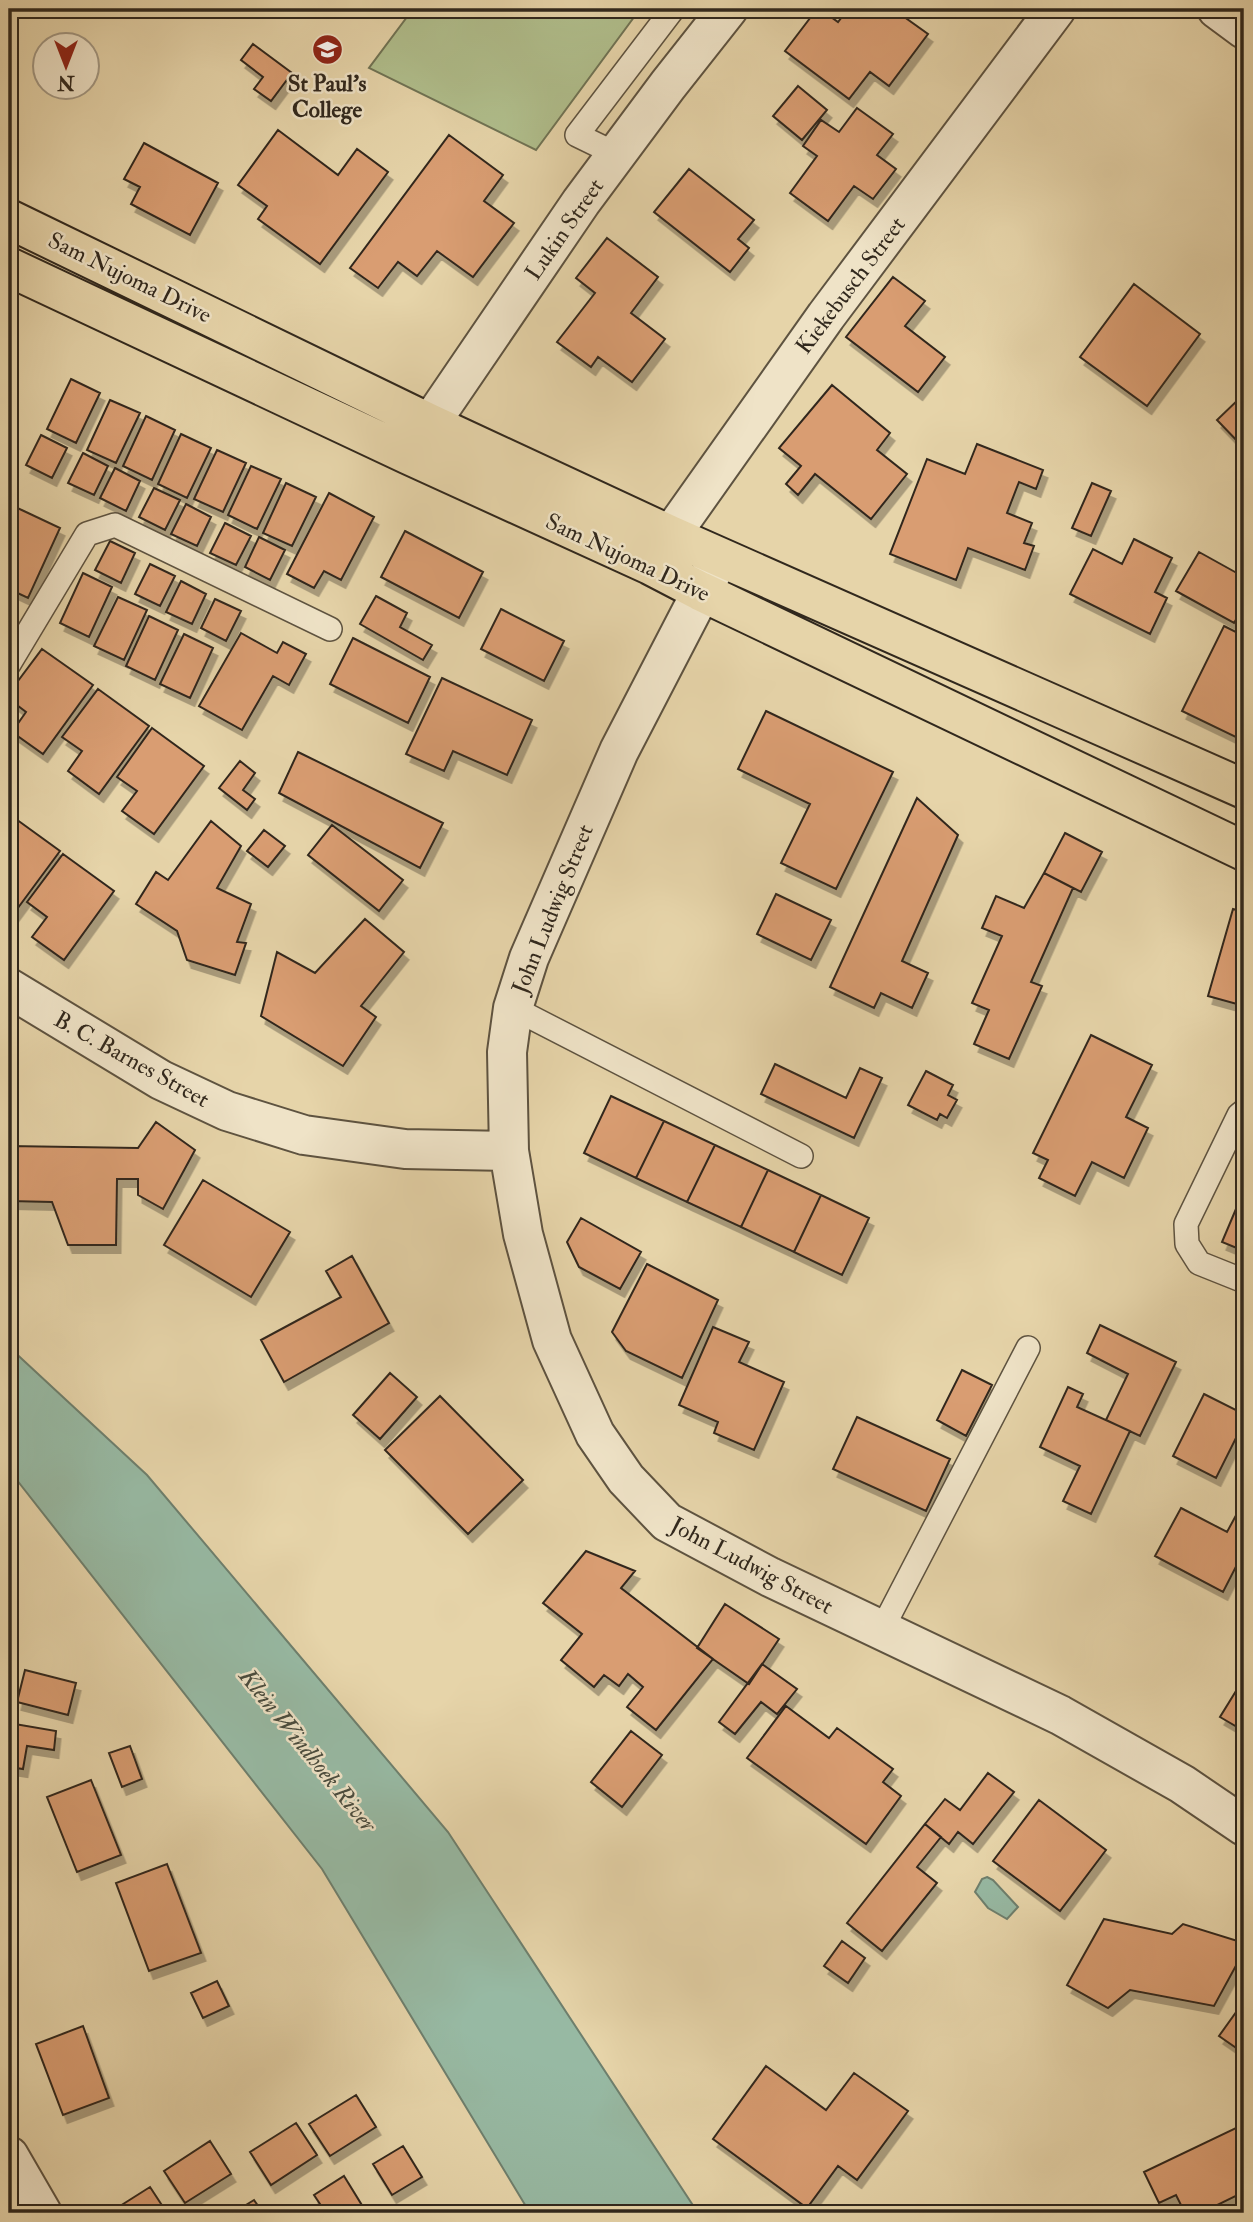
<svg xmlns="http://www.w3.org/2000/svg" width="1253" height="2222" viewBox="0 0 1253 2222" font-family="'IM FELL Double Pica',serif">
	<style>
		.green { fill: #b0be8c; stroke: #707354; stroke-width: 2 }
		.water { fill: #97b9a3; stroke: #6e7f6d; stroke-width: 2 }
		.building { fill: #d99d72; stroke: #31281d; stroke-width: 2; filter: url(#shadow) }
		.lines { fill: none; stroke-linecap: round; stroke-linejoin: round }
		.lane-casing { stroke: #5e5340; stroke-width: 26 }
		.street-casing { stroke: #5e5340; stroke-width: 42 }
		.highway-casing { stroke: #31281d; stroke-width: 42 }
		.lane { stroke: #efe3c7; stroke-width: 23 }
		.street { stroke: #efe3c7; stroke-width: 38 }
		.highway { stroke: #e6d4a9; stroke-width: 38 }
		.labels { text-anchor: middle; stroke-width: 5; stroke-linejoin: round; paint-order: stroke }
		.poi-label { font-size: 23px; font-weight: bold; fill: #31281d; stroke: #efe3c7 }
		.street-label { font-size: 23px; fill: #31281d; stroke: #efe3c7 }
		.water-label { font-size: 24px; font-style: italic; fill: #4a4c3e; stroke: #efe3c7 }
	</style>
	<defs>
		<filter id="shadow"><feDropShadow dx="4.5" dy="8" stdDeviation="0" flood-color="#0004"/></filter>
	</defs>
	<rect width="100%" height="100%" fill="#e6d4a9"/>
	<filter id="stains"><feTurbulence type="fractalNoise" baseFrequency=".00286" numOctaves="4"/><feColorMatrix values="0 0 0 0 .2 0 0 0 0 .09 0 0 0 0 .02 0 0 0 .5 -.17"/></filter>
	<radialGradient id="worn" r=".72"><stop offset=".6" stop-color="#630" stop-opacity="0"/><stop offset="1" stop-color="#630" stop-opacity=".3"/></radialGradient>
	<!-- green -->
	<path class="green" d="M413 9H640L536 150 369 68Z"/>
	<!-- water -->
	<path class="water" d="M9 1347 147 1475 448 1832 698 2213H530L322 1869 9 1470Z
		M987 1877 993 1880 1018 1907 1007 1919 988 1908 975 1892 982 1879Z"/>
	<!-- building -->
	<path class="building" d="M817 9H820L838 22 848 9H893L928 34 889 86 870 72 849 99 785 51Z
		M253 44 292 73 271 101 254 89 263 77 241 60Z
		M798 86 827 110 802 140 773 116Z
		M857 108 893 134 877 155 896 169 873 199 854 186 828 221 790 193 817 156 803 146 821 120 839 132Z
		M278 130 338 175 357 149 388 172 320 264 258 219 267 206 238 185Z
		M449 135 503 175 484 201 514 223 473 277 437 251 417 276 398 262 378 288 350 268Z
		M144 143 218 183 190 235 131 204 140 187 124 179Z
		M689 169 754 220 738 239 749 248 730 272 654 212Z
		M607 238 658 277 631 313 665 339 632 382 598 357 591 367 557 342 595 293 576 278Z
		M893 277 925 301 905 326 945 357 918 392 846 337Z
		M1134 284 1200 334 1147 406 1080 357Z
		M71 379 100 393 76 443 47 429Z
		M832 385 890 433 877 450 907 474 871 519 815 474 798 495 786 484 801 466 779 448Z
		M1243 395 1244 444 1242 446 1217 420Z
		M110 400 140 413 116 463 87 450Z
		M146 416 175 430 152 480 123 466Z
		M181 434 211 448 187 498 158 484Z
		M41 435 67 448 52 478 26 465Z
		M977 444 1043 470 1036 489 1019 482 1007 513 1032 523 1024 543 1034 546 1025 570 968 548 956 580 890 554 927 459 965 474Z
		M217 450 246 463 223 512 194 499Z
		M83 453 108 466 94 495 68 483Z
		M251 466 281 479 257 529 228 515Z
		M115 468 140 481 126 511 100 498Z
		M286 483 316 497 292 546 263 533Z
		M1092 483 1111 491 1091 536 1072 528Z
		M154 488 180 500 165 530 139 517Z
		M329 493 374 517 341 580 324 571 314 588 287 574Z
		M9 504 60 528 28 598 9 589Z
		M186 504 211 517 197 546 171 534Z
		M225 523 251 536 236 565 210 553Z
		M405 531 483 572 459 618 381 577Z
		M259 537 285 550 270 580 245 567Z
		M1134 539 1172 558 1155 592 1167 598 1150 634 1070 594 1093 549 1122 564Z
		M110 541 135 553 121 583 95 570Z
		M1199 552 1244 577V606L1234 623 1176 591Z
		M150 564 175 576 160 606 135 594Z
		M83 573 112 587 89 637 60 623Z
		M181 581 206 594 192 624 166 612Z
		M376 596 407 613 400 627 432 645 423 660 360 624Z
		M118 597 147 610 124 660 94 646Z
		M215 599 241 611 226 641 201 628Z
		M501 609 564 641 544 681 481 649Z
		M149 616 178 630 155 680 126 666Z
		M1224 626 1244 636V741L1182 711Z
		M241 633 277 653 283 642 306 654 289 685 273 676 242 730 199 706Z
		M184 634 213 648 190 698 160 684Z
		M353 638 430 677 408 723 330 684Z
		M42 649 93 685 43 754 12 732 26 712 9 699V693Z
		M442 678 532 720 507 775 453 751 444 771 406 754Z
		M98 689 149 726 99 794 68 771 82 751 62 737Z
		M766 711 893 772 836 889 781 863 810 804 738 769Z
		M152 728 204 766 154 834 122 811 137 791 117 777Z
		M298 752 443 823 420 868 279 793Z
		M240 761 255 773 243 790 255 799 247 810 219 788Z
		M917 798 958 835 902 961 928 973 912 1008 881 993 874 1008 830 987Z
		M9 814 60 851 9 920Z
		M211 821 241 846 217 888 251 904 237 942 246 943 235 975 187 960 177 931 136 904 156 872 168 880Z
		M332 825 403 880 379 911 308 855Z
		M264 830 285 846 268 867 247 851Z
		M1065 833 1102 852 1081 892 1044 873Z
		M63 854 114 891 64 960 32 937 47 917 27 902Z
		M1044 873 1073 888 1031 982 1042 986 1009 1059 974 1044 989 1010 972 1003 1002 936 982 928 996 896 1024 908Z
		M776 894 831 920 811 960 757 934Z
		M1233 909 1244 912V1006L1208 996Z
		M365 919 404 952 361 1006 376 1017 343 1066 261 1016 277 952 315 973Z
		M1091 1035 1152 1065 1126 1117 1148 1128 1124 1178 1092 1162 1075 1196 1039 1178 1048 1160 1033 1153Z
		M775 1064 846 1098 860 1068 882 1078 854 1138 761 1094Z
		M926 1071 953 1085 948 1095 957 1100 947 1118 940 1114 937 1120 908 1105Z
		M611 1096 664 1121 636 1178 584 1153Z
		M664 1121 715 1145 687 1202 636 1178Z
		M156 1122 195 1150 163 1209 138 1195V1179H117L116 1245H68L52 1202 9 1201V1146L138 1148Z
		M715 1145 768 1170 741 1227 687 1202Z
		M768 1170 821 1195 794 1252 741 1227Z
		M203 1180 290 1232 251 1297 164 1245Z
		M1244 1190V1251L1222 1242Z
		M821 1195 869 1218 842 1275 794 1252Z
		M581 1218 641 1252 620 1289 579 1267 567 1242Z
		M352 1256 389 1323 284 1382 261 1340 341 1297 326 1271Z
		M647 1264 718 1300 682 1378 626 1351 612 1332Z
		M1100 1325 1176 1362 1140 1436 1106 1420 1128 1374 1087 1353Z
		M713 1327 749 1342 739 1362 784 1382 754 1450 714 1433 718 1422 679 1405Z
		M962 1370 992 1385 966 1436 937 1420Z
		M390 1373 417 1397 380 1439 353 1415Z
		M1068 1387 1083 1394 1077 1407 1130 1431 1091 1514 1063 1501 1080 1466 1040 1447Z
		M1204 1394 1244 1414V1422L1216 1478 1173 1456Z
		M440 1396 523 1480 468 1534 385 1450Z
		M857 1417 950 1459 926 1511 833 1469Z
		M1181 1508 1227 1532 1240 1508 1244 1511V1551L1223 1592 1155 1556Z
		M586 1551 635 1571 621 1588 713 1659 656 1730 627 1707 643 1687 628 1674 619 1686 604 1675 594 1687 561 1660 582 1634 543 1603Z
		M725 1604 779 1639 749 1684 697 1648Z
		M762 1664 797 1689 777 1714 761 1702 735 1734 719 1722Z
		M25 1670 76 1683 68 1715 17 1702Z
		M1244 1678V1731L1220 1717Z
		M786 1706 829 1738 837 1728 893 1769 883 1782 901 1796 866 1844 747 1758Z
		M9 1723 56 1731 54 1750 27 1746 23 1769 9 1767Z
		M631 1731 662 1755 622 1807 591 1782Z
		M130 1746 142 1779 122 1787 109 1753Z
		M988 1773 1014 1792 973 1844 958 1832 949 1844 925 1824 945 1799 960 1810Z
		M91 1780 121 1855 77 1872 47 1797Z
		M1039 1800 1106 1850 1060 1911 993 1861Z
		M925 1824 941 1837 917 1867 937 1883 882 1951 847 1923Z
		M167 1864 201 1953 149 1971 116 1883Z
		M1104 1919 1172 1934 1183 1924 1244 1943V1951L1214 2006 1130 1990 1108 2008 1067 1985Z
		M842 1941 865 1958 848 1983 824 1966Z
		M217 1981 229 2006 203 2018 191 1993Z
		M1244 2001V2050L1242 2052 1219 2036Z
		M83 2026 109 2098 63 2115 36 2044Z
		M766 2066 826 2110 854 2073 908 2111 857 2180 838 2166 807 2208 713 2139Z
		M356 2095 376 2127 330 2156 309 2124Z
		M296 2123 317 2155 271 2185 250 2152Z
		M1238 2127 1244 2140V2192L1201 2213H1185L1176 2195 1159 2203 1144 2172Z
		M210 2141 231 2174 185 2203 164 2171Z
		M403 2146 422 2177 392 2195 373 2164Z
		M344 2176 363 2207 352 2213H326L314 2195Z
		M150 2187 167 2213H109Z
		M254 2200 263 2213H233Z"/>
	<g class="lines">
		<defs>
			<path id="lane" d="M616 154 577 135 673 9
				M9 664 87 534 115 525 330 629
				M513 1008 801 1156
				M1244 1111 1239 1115 1186 1224 1187 1244 1199 1263 1244 1281
				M881 1631 1028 1348"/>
			<path id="street" d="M1217 9 1244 29
				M412 450 581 202 668 85 728 9
				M717 562 619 751 529 958 513 1008 507 1052 509 1151 523 1234 552 1340 595 1434 626 1479 667 1522 770 1577 1060 1715 1182 1784 1244 1826
				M651 563 826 316 1056 9
				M9 988 161 1080 227 1111 304 1135 405 1149 509 1151
				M9 2156 42 2213"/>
			<path id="highway" d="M9 219 429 423 670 535 1244 789
				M9 267 409 455 650 565 700 591 1244 851"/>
		</defs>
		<!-- lane casing -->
		<use href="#lane" class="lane-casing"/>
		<!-- street casing -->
		<use href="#street" class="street-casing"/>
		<!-- highway casing -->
		<use href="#highway" class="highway-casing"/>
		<!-- lane -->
		<use href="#lane" class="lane"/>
		<!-- street -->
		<use href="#street" class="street"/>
		<!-- highway -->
		<use href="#highway" class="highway"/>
	</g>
	<!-- icons -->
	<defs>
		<symbol id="school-disc" viewBox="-11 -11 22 22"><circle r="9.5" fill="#8f2418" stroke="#efe3c7"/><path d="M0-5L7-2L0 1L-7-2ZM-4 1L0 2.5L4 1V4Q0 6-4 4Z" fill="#fff"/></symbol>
	</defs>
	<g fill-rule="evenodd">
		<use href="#school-disc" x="310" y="32" width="35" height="35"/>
	</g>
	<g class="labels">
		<!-- poi labels -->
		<g class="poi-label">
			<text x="327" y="91">St Paul's<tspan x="327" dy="26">College</tspan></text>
		</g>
		<!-- street labels -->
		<g class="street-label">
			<text transform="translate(564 229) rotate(-55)" y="8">Lukin Street</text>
			<text transform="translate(130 277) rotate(26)" y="8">Sam Nujoma Drive</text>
			<text transform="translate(850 285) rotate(-53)" y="8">Kiekebusch Street</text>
			<text transform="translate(628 557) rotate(25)" y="8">Sam Nujoma Drive</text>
			<text transform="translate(552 909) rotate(-68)" y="8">John Ludwig Street</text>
			<text transform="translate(132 1059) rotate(29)" y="8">B. C. Barnes Street</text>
			<text transform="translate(752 1565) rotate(28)" y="8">John Ludwig Street</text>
		</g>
		<!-- water labels -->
		<g class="water-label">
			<text transform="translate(308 1750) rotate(51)" y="8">Klein Windhoek River</text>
		</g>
	</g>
	<!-- margin -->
	<rect width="1253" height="2222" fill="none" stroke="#e6d4a9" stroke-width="35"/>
	<rect x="10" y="10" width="1232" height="2201" fill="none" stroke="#31281d" stroke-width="3.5"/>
	<rect x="18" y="18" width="1218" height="2187" fill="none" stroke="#31281d" stroke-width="2"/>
	<!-- north arrow -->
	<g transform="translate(66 66) rotate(180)"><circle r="33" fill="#efe3c7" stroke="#a39883" stroke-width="2"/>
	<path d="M0-5L12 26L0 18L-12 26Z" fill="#8f2418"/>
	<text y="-10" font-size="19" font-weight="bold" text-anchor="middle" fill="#31281d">N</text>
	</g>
	<rect width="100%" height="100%" filter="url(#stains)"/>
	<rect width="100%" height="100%" fill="url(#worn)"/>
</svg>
